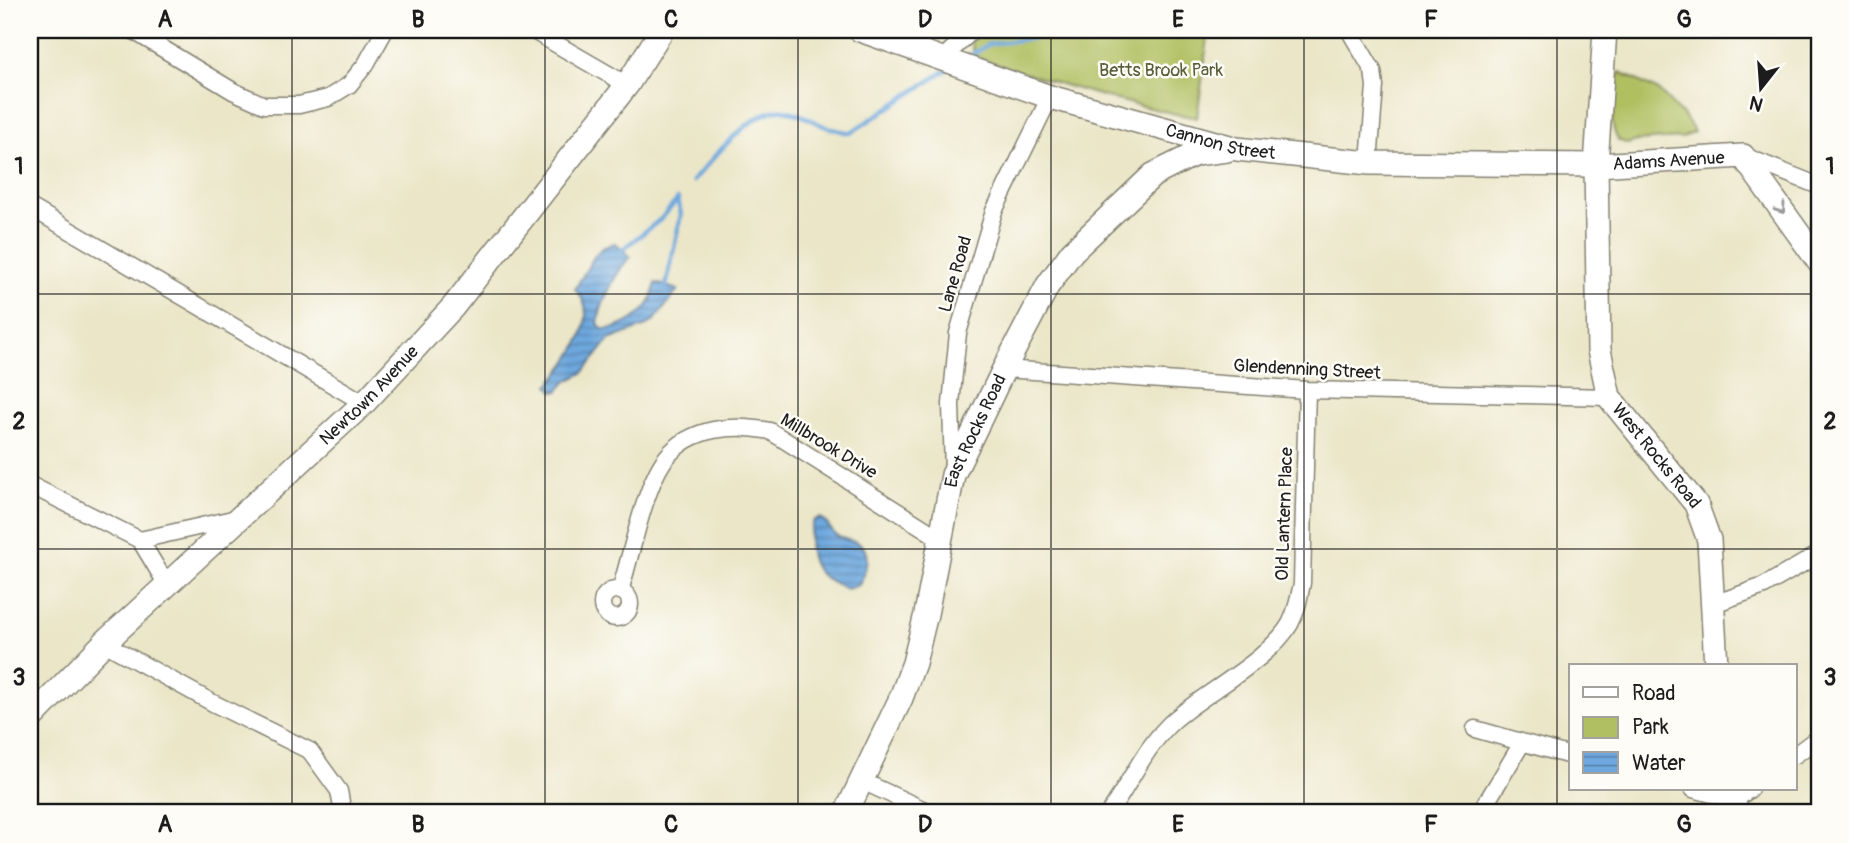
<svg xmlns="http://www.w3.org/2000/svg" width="1849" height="843" viewBox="0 0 1849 843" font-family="Pangolin,sans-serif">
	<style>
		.park { fill: #b0bf61; stroke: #666e3e; stroke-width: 2 }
		.water { fill: url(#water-rules); stroke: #44627c; stroke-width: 2 }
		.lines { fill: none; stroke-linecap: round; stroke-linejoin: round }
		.stream { stroke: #6da7dd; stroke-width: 4.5 }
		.street-casing { stroke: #848172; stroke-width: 19 }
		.secondary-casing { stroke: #848172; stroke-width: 26 }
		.street { stroke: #fff; stroke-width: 16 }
		.secondary { stroke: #fff; stroke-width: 23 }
		.oneway { stroke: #999 }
		.grid { fill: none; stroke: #1c1c1c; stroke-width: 2; stroke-opacity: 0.55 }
		.labels { text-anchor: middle; stroke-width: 5; stroke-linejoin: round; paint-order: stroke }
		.park-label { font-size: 18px; fill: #575d38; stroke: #fdfcf7 }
		.street-label { font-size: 18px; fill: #1c1c1c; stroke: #fdfcf7 }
		.neatline { fill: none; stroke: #1c1c1c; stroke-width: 2.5 }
		.grid-label { font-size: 23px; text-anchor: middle; font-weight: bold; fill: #1c1c1c }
	</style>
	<defs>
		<pattern id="water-rules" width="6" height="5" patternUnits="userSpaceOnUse" patternTransform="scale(1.75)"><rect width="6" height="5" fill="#6da7dd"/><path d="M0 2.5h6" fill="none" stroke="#5987b2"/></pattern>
	</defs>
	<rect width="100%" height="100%" fill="#fdfcf7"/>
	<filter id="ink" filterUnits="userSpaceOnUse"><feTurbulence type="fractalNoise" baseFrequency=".0143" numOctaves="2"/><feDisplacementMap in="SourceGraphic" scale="14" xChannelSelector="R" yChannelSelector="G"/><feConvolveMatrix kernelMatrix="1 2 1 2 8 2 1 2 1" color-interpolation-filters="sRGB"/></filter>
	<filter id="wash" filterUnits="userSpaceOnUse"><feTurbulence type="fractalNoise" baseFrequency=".00686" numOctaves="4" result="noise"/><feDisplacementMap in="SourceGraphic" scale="28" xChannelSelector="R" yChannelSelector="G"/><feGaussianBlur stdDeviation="1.57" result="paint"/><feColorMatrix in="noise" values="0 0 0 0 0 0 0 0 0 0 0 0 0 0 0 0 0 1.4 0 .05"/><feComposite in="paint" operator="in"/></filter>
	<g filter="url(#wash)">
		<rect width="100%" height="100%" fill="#ebe6c8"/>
		<!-- park -->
		<path class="park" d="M985 30H1209L1197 118C1121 104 1049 81 975 57L971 42Z
			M1620 72 1659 91 1688 121 1694 132 1682 138 1636 141 1628 144 1618 140C1606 119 1615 95 1620 72Z"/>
		<!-- water -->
		<path class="water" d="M615 243 631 257C618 267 599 307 598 323L602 329C619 330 638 318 648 305 652 299 654 290 656 283L678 290 654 321 646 326 609 340 583 373 567 381 558 391 554 392 549 385C570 361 604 317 575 289L595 255 602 248Z
			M821 518C828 523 830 530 836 535 842 540 851 540 858 543 873 550 865 573 859 585L847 589C838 585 829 581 821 575 807 562 807 536 814 520Z"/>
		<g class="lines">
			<!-- stream -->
			<path class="stream" d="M965 59 989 44 1035 38 1054 30
				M693 181C711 160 755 106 784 110 798 112 811 120 824 126 832 129 842 131 850 133L948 69
				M619 252 661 219 678 199
				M665 291 681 214 677 200"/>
		</g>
	</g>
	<g filter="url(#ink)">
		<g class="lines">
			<defs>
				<path id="street" d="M132 30 233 91 264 105H299L328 98 349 85 366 64 385 30
					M532 30 627 85
					M1349 30 1373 71 1375 86 1369 163
					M943 58 973 30
					M1744 156 1819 186
					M30 207 364 403
					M1004 369 1307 390 1609 397
					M953 471 951 404 958 333 994 211 1050 97
					M30 485 140 540 167 585
					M140 540 237 518
					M602 604a14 14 0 1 1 28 0a14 14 0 1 1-28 0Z
					M620 591C631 556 645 484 666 458 691 426 735 424 770 431L941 539
					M1711 605 1764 586 1819 554
					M104 643 213 703 310 751 339 791 343 813
					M1475 729 1571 756
					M1795 755 1819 737
					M862 781 931 813
					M1693 789 1735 800 1750 789
					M1109 813C1130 783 1146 745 1174 720 1206 692 1269 660 1290 624 1297 611 1299 598 1302 583L1307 390
					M1480 813 1522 743"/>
				<g id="secondary">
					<path id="s1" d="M860 30 1050 97 1237 149 1369 163 1596 165 1743 156 1819 262"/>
					<path id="s2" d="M1605 30 1596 165 1599 350 1609 397 1696 504 1709 540 1716 666"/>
					<path id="s3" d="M30 719 104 643 364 403 453 307 627 85 662 30"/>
					<path d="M1734 789 1735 813"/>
					<path id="s4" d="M846 813 901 698 914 663 926 614 953 475 1004 369 1048 285 1072 252 1153 175 1195 154 1227 150"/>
				</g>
			</defs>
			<!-- street casing -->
			<use href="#street" class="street-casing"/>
			<!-- secondary casing -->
			<use href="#secondary" class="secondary-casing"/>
			<!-- street -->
			<use href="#street" class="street"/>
			<!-- secondary -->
			<use href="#secondary" class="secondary"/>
		</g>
		<!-- one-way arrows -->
		<defs><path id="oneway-chevron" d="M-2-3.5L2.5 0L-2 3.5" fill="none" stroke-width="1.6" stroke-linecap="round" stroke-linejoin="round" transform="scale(1.75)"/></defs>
		<use class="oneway" href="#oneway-chevron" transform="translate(1781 209) rotate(55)"/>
	</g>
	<!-- grid -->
	<path class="grid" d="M292 30V813M545 30V813M798 30V813M1051 30V813M1304 30V813M1557 30V813M30 294H1819M30 549H1819"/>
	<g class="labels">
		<!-- park labels -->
		<g class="park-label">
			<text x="1161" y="76">Betts Brook Park</text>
		</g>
		<!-- street labels -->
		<g class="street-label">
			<text dy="6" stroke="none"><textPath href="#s1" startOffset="378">Cannon Street</textPath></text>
			<text dy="6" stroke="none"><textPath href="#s1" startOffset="828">Adams Avenue</textPath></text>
			<text transform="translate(955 274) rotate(-74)" y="6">Lane Road</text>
			<text transform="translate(1307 369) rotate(3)" y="6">Glendenning Street</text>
			<text dy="6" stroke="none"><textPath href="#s3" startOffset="469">Newtown Avenue</textPath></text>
			<text dy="6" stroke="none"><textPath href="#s4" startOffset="406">East Rocks Road</textPath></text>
			<text transform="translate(829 446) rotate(31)" y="6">Millbrook Drive</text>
			<text dy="6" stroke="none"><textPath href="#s2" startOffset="444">West Rocks Road</textPath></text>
			<text transform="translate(1284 514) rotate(-88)" y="6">Old Lantern Place</text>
		</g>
	</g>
	<!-- margin -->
	<rect width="1849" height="843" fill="none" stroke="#fdfcf7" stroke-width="77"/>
	<!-- legend -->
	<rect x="1569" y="664" width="228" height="126" fill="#fdfcf7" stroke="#a3a29f" stroke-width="2"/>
	<rect x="1583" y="687" width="35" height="10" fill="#ffffff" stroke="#a3a29f" stroke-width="2"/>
	<text x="1632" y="700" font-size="21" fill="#1c1c1c">Road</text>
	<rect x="1583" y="717" width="35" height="21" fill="#b0bf61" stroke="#a3a29f" stroke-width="2"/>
	<text x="1632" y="734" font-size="21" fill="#1c1c1c">Park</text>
	<rect x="1583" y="752" width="35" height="21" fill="url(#water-rules)" stroke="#a3a29f" stroke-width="2"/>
	<text x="1632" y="770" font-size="21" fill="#1c1c1c">Water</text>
	<!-- north arrow -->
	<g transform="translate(1761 88) rotate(197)" stroke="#fdfcf7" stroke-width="5" paint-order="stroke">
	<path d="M0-5L12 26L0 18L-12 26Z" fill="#1c1c1c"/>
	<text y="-10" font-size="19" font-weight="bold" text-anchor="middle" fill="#1c1c1c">N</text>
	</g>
	<rect x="38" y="38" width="1773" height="766" class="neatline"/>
	<g class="grid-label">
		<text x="165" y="27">A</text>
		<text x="418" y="27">B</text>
		<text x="671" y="27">C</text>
		<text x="925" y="27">D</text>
		<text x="1178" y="27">E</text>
		<text x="1431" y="27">F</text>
		<text x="1684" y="27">G</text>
		<text x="19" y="174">1</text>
		<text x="1830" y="174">1</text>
		<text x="19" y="429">2</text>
		<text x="1830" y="429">2</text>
		<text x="19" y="685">3</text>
		<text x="1830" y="685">3</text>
		<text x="165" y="832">A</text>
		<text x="418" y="832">B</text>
		<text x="671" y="832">C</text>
		<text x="925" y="832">D</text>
		<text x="1178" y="832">E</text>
		<text x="1431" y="832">F</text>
		<text x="1684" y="832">G</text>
	</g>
</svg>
